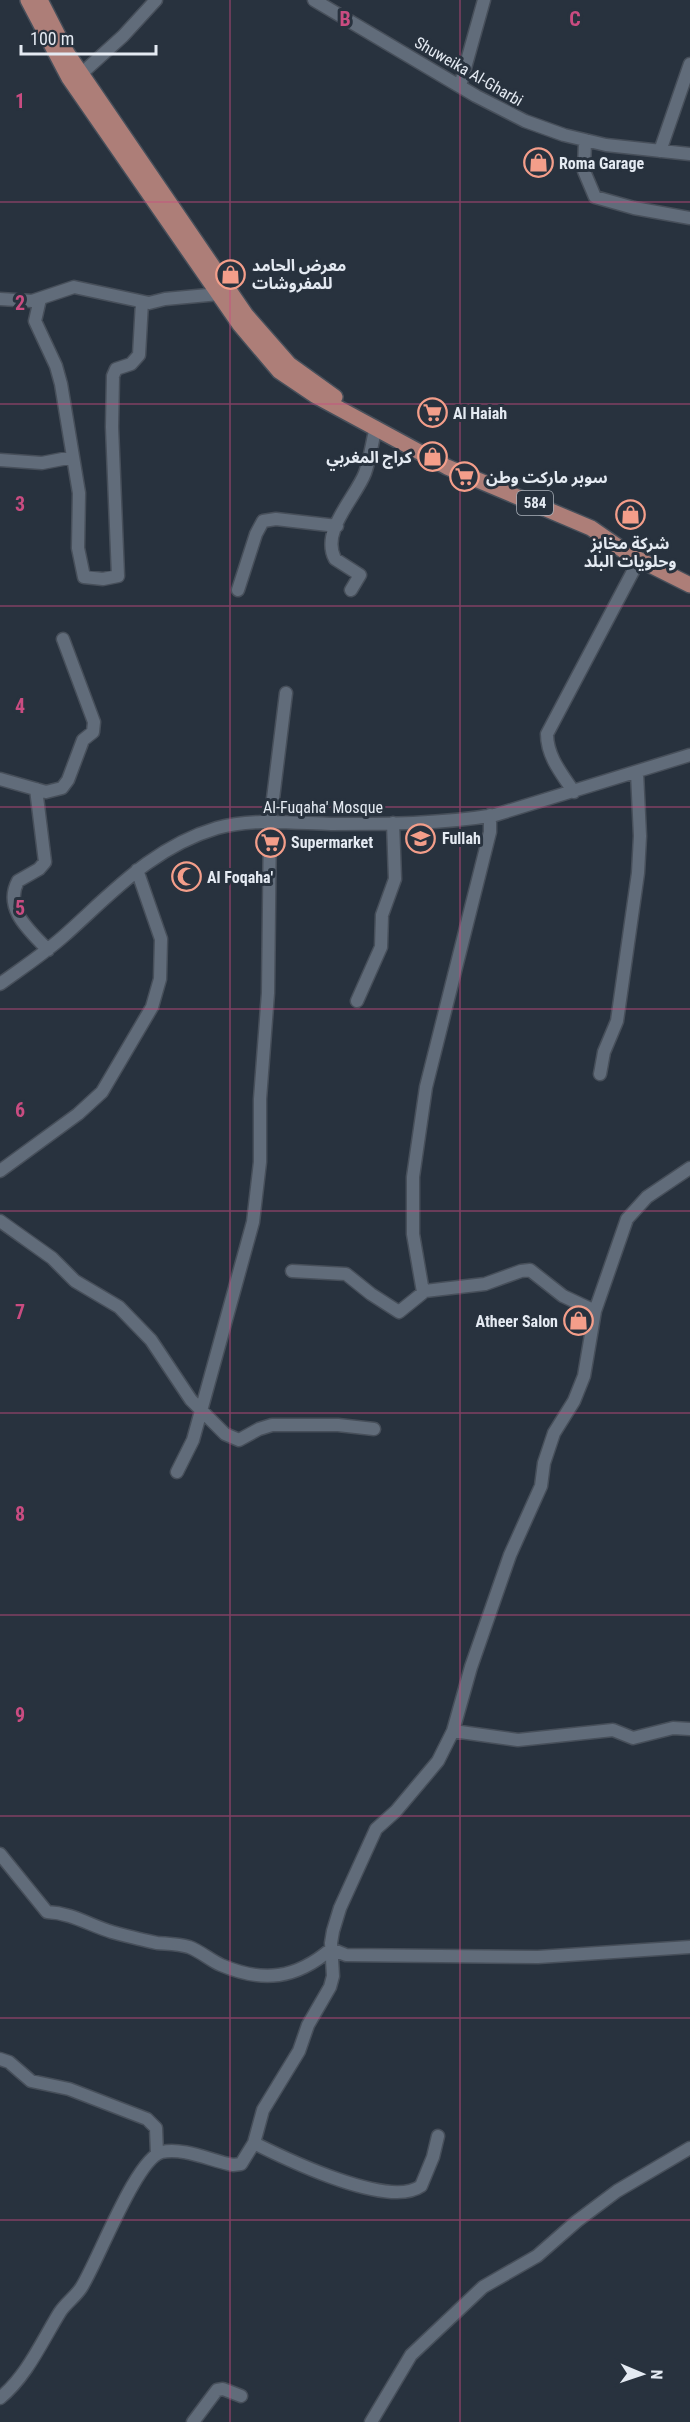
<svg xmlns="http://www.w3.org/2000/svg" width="690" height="2422" viewBox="0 0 690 2422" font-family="'Roboto Condensed','Noto Sans Arabic',sans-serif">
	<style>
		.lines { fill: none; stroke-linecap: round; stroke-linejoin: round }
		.minor-casing { stroke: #474f5a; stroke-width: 15 }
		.major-casing { stroke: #474f5a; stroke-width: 18 }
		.minor { stroke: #616c7a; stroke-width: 12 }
		.major { stroke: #ad7e78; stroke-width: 15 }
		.grid { fill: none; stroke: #ca4c81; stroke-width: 1.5; stroke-opacity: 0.55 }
		.labels { text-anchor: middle; stroke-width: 6; stroke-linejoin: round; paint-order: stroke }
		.shield { fill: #28323e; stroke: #acb3bc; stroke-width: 1.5 }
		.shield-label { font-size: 15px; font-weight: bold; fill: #e4eaf2 }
		.street-label { font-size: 16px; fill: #e4eaf2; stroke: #28323e }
		.poi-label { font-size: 16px; font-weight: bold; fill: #e4eaf2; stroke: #28323e; text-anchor: start }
		.grid-label { font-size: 20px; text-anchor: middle; font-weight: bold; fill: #ca4c81; stroke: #28323e; stroke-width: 6; stroke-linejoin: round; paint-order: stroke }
	</style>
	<rect width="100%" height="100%" fill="#28323e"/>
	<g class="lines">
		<defs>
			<path id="minor" d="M314 0 476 96 525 121 564 135 606 145 690 154
				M81 74 123 36 156 0
				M460 86 484 0
				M585 140 584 171 595 197 634 208 690 218
				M660 151 690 64
				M0 299 32 301 74 287 149 303 165 299 219 294
				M40 299 35 321 56 366 61 384 79 493 78 548 84 577 103 579 118 576 112 427 113 376 116 369 131 364 139 355 142 302
				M0 460 42 463 73 457
				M238 590 256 534 263 521 276 519 337 526
				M351 590 360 575 335 559C320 531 356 497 365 473 370 459 372 442 376 427
				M0 779 46 792 62 788 68 780 83 740 93 732 94 722 63 639
				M36 789 45 862 39 869 18 881C3 909 30 931 48 950
				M574 792C561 773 547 756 547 734L639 560
				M0 984C22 968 45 953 65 935 113 892 153 847 217 828 253 818 294 823 331 824 385 824 442 824 495 815L690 755
				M357 1001 381 947 382 915 395 879 393 823
				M600 1074 604 1052 617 1021 638 873 640 836 637 773
				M0 1171 78 1114 102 1092 152 1007 160 979 161 939 137 870
				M0 1221 52 1258 75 1281 119 1307 151 1340 191 1400 225 1434 239 1440 259 1429 272 1425H338L374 1429
				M292 1271 346 1274 371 1294 399 1312 425 1291 485 1284 521 1271 530 1270 563 1296 595 1311
				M423 1292 413 1234V1177L426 1087 490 832V815
				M177 1472 193 1440 253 1222 260 1162V1099L268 993 270 823 286 693
				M453 1731 518 1740 613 1730 633 1738 673 1728 690 1729
				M0 1854 47 1912C72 1913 89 1925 112 1932 127 1936 142 1940 157 1943 168 1944 178 1944 189 1947 200 1951 210 1960 221 1965 263 1983 296 1979 331 1949L346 1955 538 1957 690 1947
				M0 2059 9 2062 31 2081 69 2089 147 2119 156 2128 157 2154
				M254 2143C286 2159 389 2209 421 2186L433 2157 438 2136
				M0 2398C27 2376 42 2341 60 2312 66 2303 75 2297 81 2288 97 2264 136 2158 162 2152 183 2147 212 2161 233 2165L241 2164 254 2143 263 2110 299 2051 308 2025 330 1987 333 1976 331 1943 333 1931 340 1908 376 1829 396 1811 438 1761 453 1731 471 1667 510 1555 541 1486 544 1463 554 1433 574 1401 584 1376 595 1311 627 1219 647 1197 690 1168
				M193 2422 217 2390 223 2389 241 2396
				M371 2422 411 2355 483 2287 537 2256 577 2221 617 2191 690 2148"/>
			<path id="major" d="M28 0 69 78 240 325 279 371 316 396 447 467 591 528 630 555 690 585
				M40 0 67 53 246 315 289 364 335 397"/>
		</defs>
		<!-- minor casing -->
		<use href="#minor" class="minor-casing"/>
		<!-- major casing -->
		<use href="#major" class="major-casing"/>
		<!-- minor -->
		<use href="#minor" class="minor"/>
		<!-- major -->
		<use href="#major" class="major"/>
	</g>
	<!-- grid -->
	<path class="grid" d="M230 0V2422M460 0V2422M0 202H690M0 404H690M0 606H690M0 807H690M0 1009H690M0 1211H690M0 1413H690M0 1615H690M0 1816H690M0 2018H690M0 2220H690"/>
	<!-- icons -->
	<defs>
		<symbol id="shop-ring" viewBox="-11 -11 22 22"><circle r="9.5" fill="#28323e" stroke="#f49e8a" stroke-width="1.5"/><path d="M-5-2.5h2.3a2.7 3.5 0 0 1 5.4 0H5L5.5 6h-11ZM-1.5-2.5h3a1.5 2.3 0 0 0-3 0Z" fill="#f49e8a"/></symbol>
		<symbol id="supermarket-ring" viewBox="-11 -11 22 22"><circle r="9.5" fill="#28323e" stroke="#f49e8a" stroke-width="1.5"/><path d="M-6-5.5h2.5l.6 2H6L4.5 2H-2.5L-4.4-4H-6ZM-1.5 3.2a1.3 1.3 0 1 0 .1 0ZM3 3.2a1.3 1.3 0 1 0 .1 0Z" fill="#f49e8a"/></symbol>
		<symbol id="school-ring" viewBox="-11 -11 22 22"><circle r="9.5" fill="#28323e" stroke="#f49e8a" stroke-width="1.5"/><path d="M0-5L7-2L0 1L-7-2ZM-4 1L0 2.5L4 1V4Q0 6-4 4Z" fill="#f49e8a"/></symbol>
		<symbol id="mosque-ring" viewBox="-11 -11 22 22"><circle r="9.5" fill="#28323e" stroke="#f49e8a" stroke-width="1.5"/><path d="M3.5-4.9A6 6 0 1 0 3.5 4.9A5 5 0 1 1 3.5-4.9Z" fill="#f49e8a"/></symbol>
	</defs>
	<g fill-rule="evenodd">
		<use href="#shop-ring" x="522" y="146" width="33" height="33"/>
		<use href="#shop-ring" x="214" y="258" width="33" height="33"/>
		<use href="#supermarket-ring" x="416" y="396" width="33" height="33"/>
		<use href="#shop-ring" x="416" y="440" width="33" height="33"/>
		<use href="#supermarket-ring" x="448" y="460" width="33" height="33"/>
		<use href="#shop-ring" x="614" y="498" width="33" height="33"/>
		<use href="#school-ring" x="404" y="822" width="33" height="33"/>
		<use href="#supermarket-ring" x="254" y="826" width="33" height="33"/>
		<use href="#mosque-ring" x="170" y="860" width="33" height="33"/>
		<use href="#shop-ring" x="562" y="1304" width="33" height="33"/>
	</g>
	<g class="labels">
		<!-- shield labels -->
		<rect class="shield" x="517" y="491" width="36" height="24" rx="4.5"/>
		<g class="shield-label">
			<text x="535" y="508">584</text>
		</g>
		<!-- street labels -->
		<g class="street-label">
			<text transform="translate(469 71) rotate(30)" y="6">Shuweika Al-Gharbi</text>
			<text x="323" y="813">Al-Fuqaha' Mosque</text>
		</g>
		<!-- poi labels -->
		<g class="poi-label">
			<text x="559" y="169">Roma Garage</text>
			<text x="252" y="271">معرض الحامد<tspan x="252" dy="18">للمفروشات</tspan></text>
			<text x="453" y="419">Al Haiah</text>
			<text x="412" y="463" text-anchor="end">كراج المغربي</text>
			<text x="486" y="483">سوبر ماركت وطن</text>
			<text x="630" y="549" text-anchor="middle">شركة مخابز<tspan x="630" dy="18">وحلويات البلد</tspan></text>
			<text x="442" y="844">Fullah</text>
			<text x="291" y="848">Supermarket</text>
			<text x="207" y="883">Al Foqaha'</text>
			<text x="558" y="1327" text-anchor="end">Atheer Salon</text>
		</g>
	</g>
	<g class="grid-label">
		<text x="345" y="26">B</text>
		<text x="575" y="26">C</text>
		<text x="20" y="108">1</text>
		<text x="20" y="310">2</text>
		<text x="20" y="511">3</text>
		<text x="20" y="713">4</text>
		<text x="20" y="915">5</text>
		<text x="20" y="1117">6</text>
		<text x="20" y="1319">7</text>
		<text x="20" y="1521">8</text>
		<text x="20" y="1722">9</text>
	</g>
	<!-- north arrow -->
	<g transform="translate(642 2374) rotate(92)" stroke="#28323e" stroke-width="4.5" paint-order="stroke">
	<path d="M0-4.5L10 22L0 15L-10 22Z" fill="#e4eaf2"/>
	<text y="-9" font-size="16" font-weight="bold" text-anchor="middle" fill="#e4eaf2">N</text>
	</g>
	<!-- scale -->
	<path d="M21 45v9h135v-9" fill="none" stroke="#e4eaf2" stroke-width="3"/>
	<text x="30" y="45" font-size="18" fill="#e4eaf2" stroke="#28323e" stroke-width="4.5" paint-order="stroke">100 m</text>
</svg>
